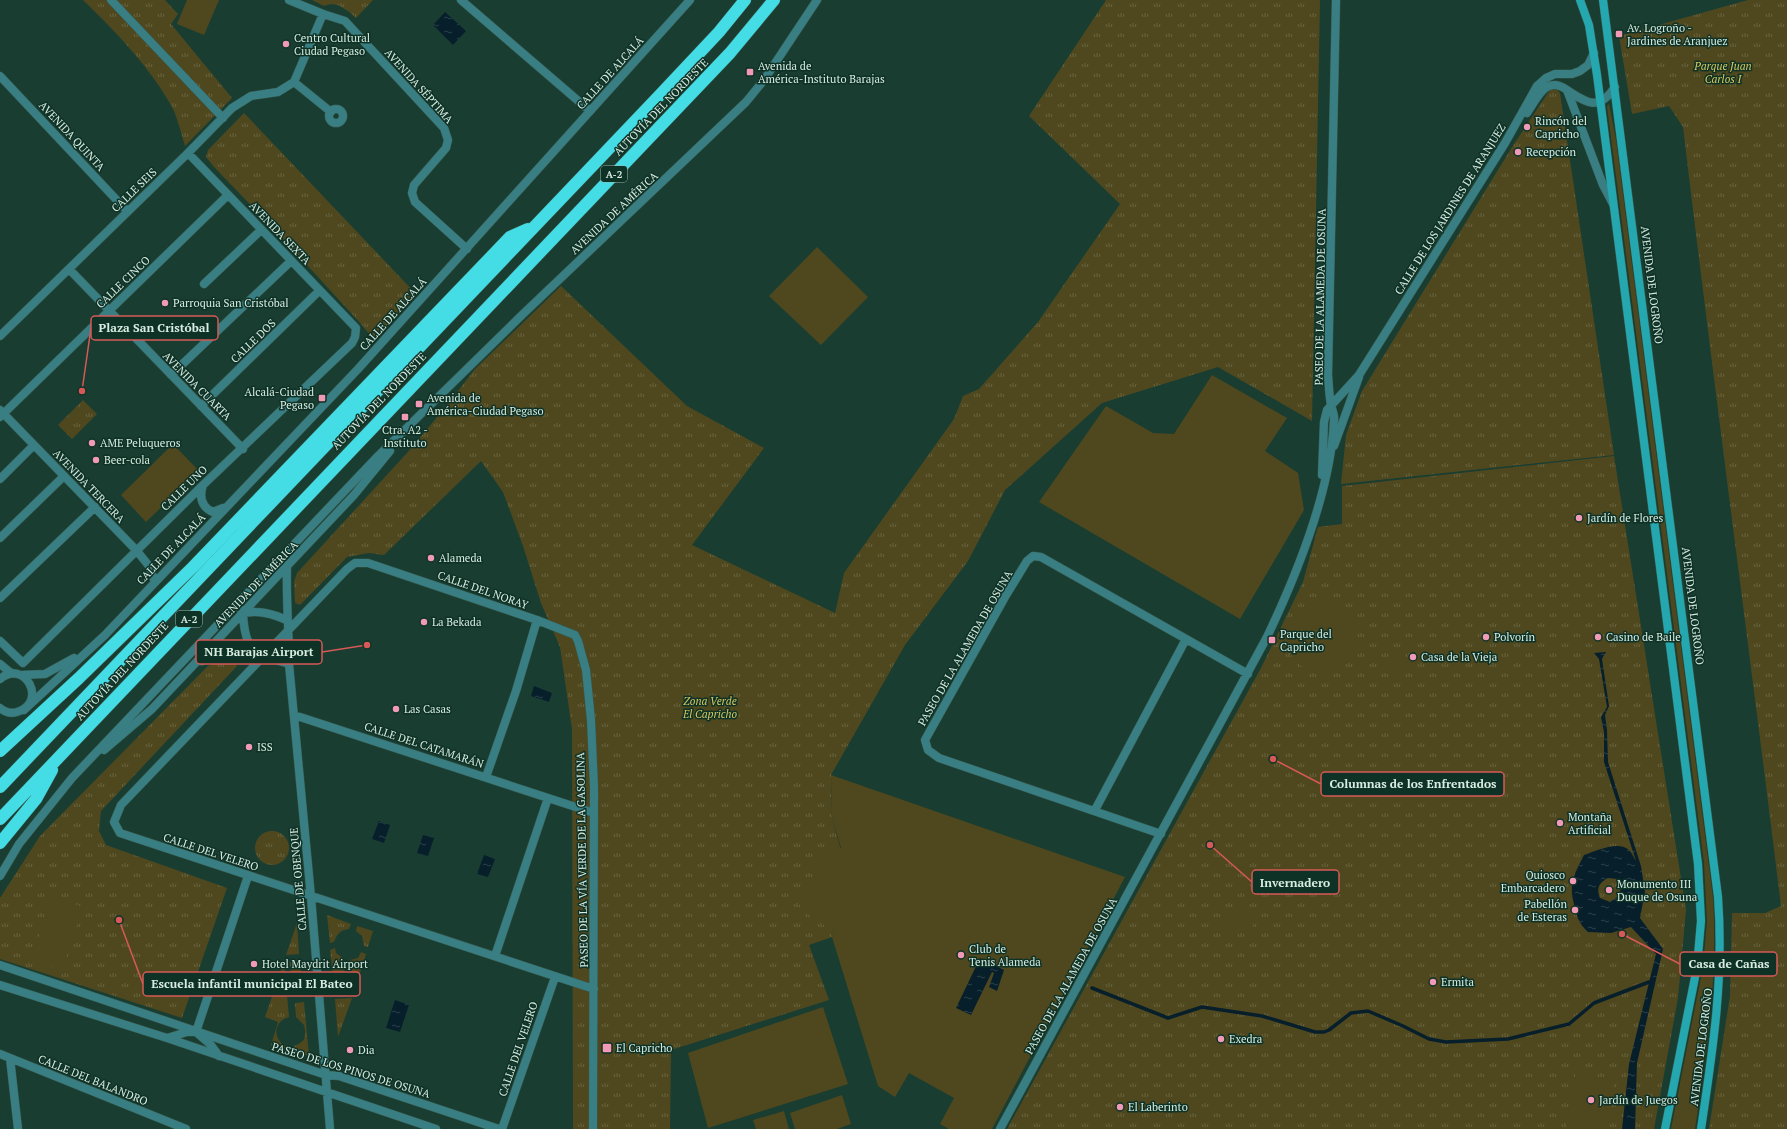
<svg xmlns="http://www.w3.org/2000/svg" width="1787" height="1129" viewBox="0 0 1787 1129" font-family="'PT Serif',serif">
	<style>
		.park { fill: url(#park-tufts) }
		.garden { fill: #4f481f }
		.water { fill: url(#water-ripples); fill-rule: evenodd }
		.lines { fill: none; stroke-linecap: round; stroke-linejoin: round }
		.stream { stroke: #071f2b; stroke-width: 3.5 }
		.minor-casing { stroke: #38594d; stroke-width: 9 }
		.secondary-casing { stroke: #38594d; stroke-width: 9 }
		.motorway-casing { stroke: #38594d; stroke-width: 13 }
		.minor { stroke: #387e83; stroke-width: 8 }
		.secondary { stroke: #24a7ae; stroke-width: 8 }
		.motorway { stroke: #44dde6; stroke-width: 12 }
		.poi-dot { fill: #f09ab6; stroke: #0e3226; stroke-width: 1.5 }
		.labels { text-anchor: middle; stroke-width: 3; stroke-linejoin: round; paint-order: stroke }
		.shield { fill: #0e3226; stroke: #9bb4aa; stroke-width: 1 }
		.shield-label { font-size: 10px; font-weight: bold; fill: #d8ece3 }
		.poi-label { font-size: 11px; fill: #d8ece3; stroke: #0e3226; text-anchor: start }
		.park-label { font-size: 11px; font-style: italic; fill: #d9c861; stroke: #0e3226 }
		.street-label { font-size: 11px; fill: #d8ece3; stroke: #0e3226 }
		.leader { fill: none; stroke: #d65957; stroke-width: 1.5 }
		.callout-dot { fill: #d65957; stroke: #0e3226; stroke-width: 1.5 }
		.callout { fill: #0e3226; stroke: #d65957; stroke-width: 1.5 }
		.callout-label { font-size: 12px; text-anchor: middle; font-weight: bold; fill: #d8ece3 }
	</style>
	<defs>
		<pattern id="park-tufts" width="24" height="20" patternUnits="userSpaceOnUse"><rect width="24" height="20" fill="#4f481f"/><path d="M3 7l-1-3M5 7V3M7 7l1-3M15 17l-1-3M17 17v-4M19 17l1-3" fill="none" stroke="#68633f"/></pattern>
		<pattern id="water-ripples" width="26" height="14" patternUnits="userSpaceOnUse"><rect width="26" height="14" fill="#071f2b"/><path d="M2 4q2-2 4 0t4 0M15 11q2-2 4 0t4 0" fill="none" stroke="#2a404a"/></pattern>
	</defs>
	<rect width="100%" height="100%" fill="#193d30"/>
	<!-- park -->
	<path class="park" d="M83 0H165L178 14 171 24 232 98 185 146C181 133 178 119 172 107 150 67 116 32 83 0Z
		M312 0H373L356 18 348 11 338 5 331 4 324 6Z
		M1106 0H1320L1312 421 1218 367 1102 403 1005 490 968 561 905 645 831 775 832 817 846 869 832 937 809 945 829 1000 671 1050 670 1129H573L572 729 560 647 541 603 523 546 503 492 481 461 384 555 369 553 347 557 300 605 295 603 294 582 297 573 407 453 444 409 475 369 561 286 687 406 764 448 692 545 835 613 844 573 954 419 963 396 979 389 1038 322 1120 204 1029 116Z
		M1748 0H1787V1129H1709L1730 996 1732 913H1765L1781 906C1749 646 1714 387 1683 127L1669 106 1632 114 1619 36Z
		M1556 89 1560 93 1614 455 1341 484 1346 435 1362 391 1514 144 1550 90Z
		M244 113 417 295 374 340 362 325 275 230 214 167 206 157 208 150Z
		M83 400 97 414 72 439 58 425Z
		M1614 456 1686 910 1678 998 1654 1129H1007L1261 668 1303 582 1318 527 1342 524V486Z
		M229 656 237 666 101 811 99 831 106 845 227 888 182 1018 0 959V898L40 836 208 666Z
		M255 848a17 17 0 1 1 34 0a17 17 0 1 1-34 0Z
		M327 915 351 924 349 929C340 930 337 934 334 942L330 943Z
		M297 923 299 954 286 955Z
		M357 926 373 931 368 947 364 946 362 936 356 931Z
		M335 948 336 953 343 958 345 992 335 994 330 950Z
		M361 952 366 954 353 995 350 960 358 958Z
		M300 961 303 994 294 995 290 962Z
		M284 962 289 1017C274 1021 272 1038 285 1046V1049L271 1045 278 1022 265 1017Z
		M352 998 338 1037 335 999Z
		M304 1002 309 1056 291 1051C296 1040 309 1047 304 1025L296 1017 295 1003Z"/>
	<!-- garden -->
	<path class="garden" d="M187 0H219L204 35 177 24Z
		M1609 104 1616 140 1713 898C1718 979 1707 1049 1695 1129H1671L1703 967 1707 921 1704 863 1607 106Z
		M817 247 868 297 821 345 769 296Z
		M1212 375 1287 418 1265 451 1298 473 1304 510 1240 619 1039 502 1106 406 1153 433 1174 434Z
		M173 444 199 471 146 522 121 495Z
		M1286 637a35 35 0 1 1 70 0a35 35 0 1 1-70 0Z
		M1398 657H1407V669L1389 671 1388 660Z
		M831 775 1125 877 992 1129H949L940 1124 954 1098 909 1073 895 1097 878 1086 832 937 835 921 824 925 813 919 797 902 809 890 819 849 841 848 832 817Z
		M52 897 83 907 62 970 31 960Z
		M1227 910 1255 915 1251 932 1224 927Z
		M823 1007 848 1084 708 1128 688 1053Z
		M1576 1073 1614 1081 1608 1129H1566Z
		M842 1095 851 1124 837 1129H795L790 1113Z
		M784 1111 789 1129H756L753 1120Z"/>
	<!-- water -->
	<path class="water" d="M445 12 466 31 453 45 433 25Z
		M1606 652 1602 659 1609 706 1605 715 1607 730 1608 762 1641 866 1645 892 1640 918 1663 949 1637 1063 1635 1129H1622L1629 1064 1656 954 1631 927 1611 933 1588 932C1579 923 1578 920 1575 908 1568 884 1573 877 1584 855 1595 851 1619 840 1629 850 1632 853 1634 858 1636 861L1604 762V732L1601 717 1607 707 1599 659 1594 653ZM1608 878 1617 879 1621 888 1619 896 1610 902 1600 898C1596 888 1599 883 1608 878Z
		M534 686 552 693 549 702 531 696Z
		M379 821 390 825 384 843 372 839Z
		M423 835 434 838 428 856 417 853Z
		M484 855 495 859 488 877 477 874Z
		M980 958 1004 970 997 991 989 987 994 973 992 972 971 1015 956 1008Z
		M395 1000 409 1005 400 1032 386 1028Z"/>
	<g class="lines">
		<!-- stream -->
		<path class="stream" d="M1092 988 1168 1018 1202 1007 1262 1016 1315 1032H1324L1329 1030 1351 1013 1368 1011 1403 1026 1429 1039 1446 1042 1508 1039 1569 1024 1594 1003 1649 982"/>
		<defs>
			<path id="minor" d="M111 0 223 118
				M289 0 323 14 345 21 444 128 448 140 446 148 414 185 412 193 415 202 467 249
				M461 0 590 111
				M0 76 127 211
				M294 82 331 112
				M1567 90C1588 104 1599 111 1615 87
				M329 116a7 7 0 1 1 14 0a7 7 0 1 1-14 0Z
				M1527 113C1538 97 1546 75 1567 90L1603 185 1613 204
				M69 269 243 449
				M204 284 261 230
				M0 336 188 153 232 108 251 96 278 92 294 82 323 14
				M171 375 291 261
				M201 406 319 291
				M0 410 137 551 149 566 155 582
				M0 417 228 195
				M1334 446 1359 377
				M1322 475 1324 422 1327 410 1359 375 1505 143 1537 86 1546 78 1555 74H1572L1580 71 1588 65 1594 53
				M0 479 34 445
				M203 485C199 497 201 507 213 512L223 508
				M0 538 64 476
				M287 567C286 599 289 631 289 664L311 897 330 1129
				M0 598 95 507
				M244 610C242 616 244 625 245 631 250 658 267 656 289 664
				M241 614C256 609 275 614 288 621
				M537 620 575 635 578 641 586 670 591 720 594 787 593 1129
				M0 641 23 663 203 485 352 343 355 337 356 328 188 153
				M202 661 213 653 250 646
				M0 664 11 673
				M21 675 45 674 74 658
				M0 679C24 658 49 702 17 712 11 714 5 712 0 708
				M24 710 105 635 358 369 690 0
				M294 715 594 813
				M104 750 152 709 354 495 390 451
				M486 777 516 691 537 620 368 563H355L347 569 121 805 114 822 120 833 594 989
				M1095 810 1186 639
				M1161 834 939 758 928 750 925 740 1005 597 1027 561 1033 556 1041 557 1248 674
				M0 876 19 844 72 778 377 457 523 314 746 102 764 80 817 0
				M495 956 548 798
				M0 965 326 1075 339 1076 499 1129
				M0 985 167 1038 436 1129
				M196 1032 248 876
				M167 1038 187 1032H196L210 1044 219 1056
				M0 1054 186 1129
				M10 1058 18 1129
				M502 1129 555 977
				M1000 1129 1267 637C1297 574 1331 490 1334 420 1335 415 1332 410 1331 405 1329 395 1329 385 1328 375L1336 0"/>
			<path id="secondary" d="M1580 0 1589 25 1597 75 1698 864 1701 921 1697 967 1665 1129
				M1603 0 1718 897C1724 979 1713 1049 1701 1129"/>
			<path id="motorway" d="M0 751 79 678 193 567 510 237 528 229
				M0 787 659 96 719 32 745 0
				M0 819 730 53 774 0
				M0 843 36 799 52 770"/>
		</defs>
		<!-- minor casing -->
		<use href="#minor" class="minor-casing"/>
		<!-- secondary casing -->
		<use href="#secondary" class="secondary-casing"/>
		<!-- motorway casing -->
		<use href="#motorway" class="motorway-casing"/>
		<!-- minor -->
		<use href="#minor" class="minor"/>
		<!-- secondary -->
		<use href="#secondary" class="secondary"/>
		<!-- motorway -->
		<use href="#motorway" class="motorway"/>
	</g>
	<!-- markers -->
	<g class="poi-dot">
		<rect x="1615" y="30" width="8" height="8" rx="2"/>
		<circle cx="286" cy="44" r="4"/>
		<rect x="746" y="68" width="8" height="8" rx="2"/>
		<circle cx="1527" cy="127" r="4"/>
		<circle cx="1518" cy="152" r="4"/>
		<circle cx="165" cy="303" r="4"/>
		<rect x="318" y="394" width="8" height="8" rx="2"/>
		<rect x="415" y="400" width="8" height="8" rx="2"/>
		<rect x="401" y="413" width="8" height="8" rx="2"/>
		<circle cx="92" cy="443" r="4"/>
		<circle cx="96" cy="460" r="4"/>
		<circle cx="1579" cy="518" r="4"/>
		<circle cx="431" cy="558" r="4"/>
		<circle cx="424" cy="622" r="4"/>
		<circle cx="1486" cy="637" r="4"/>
		<circle cx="1598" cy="637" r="4"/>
		<rect x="1268" y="636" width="8" height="8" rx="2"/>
		<circle cx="1413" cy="657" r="4"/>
		<circle cx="396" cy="709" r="4"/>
		<circle cx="249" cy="747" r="4"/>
		<circle cx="1560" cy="823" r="4"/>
		<circle cx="1573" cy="881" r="4"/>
		<circle cx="1609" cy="890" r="4"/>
		<circle cx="1575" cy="910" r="4"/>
		<circle cx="961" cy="955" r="4"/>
		<circle cx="254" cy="964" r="4"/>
		<circle cx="1433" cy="982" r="4"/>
		<circle cx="1221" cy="1039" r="4"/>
		<rect x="602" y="1043" width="10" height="10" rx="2"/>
		<circle cx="350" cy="1050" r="4"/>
		<circle cx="1591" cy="1100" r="4"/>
		<circle cx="1120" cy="1107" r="4"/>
	</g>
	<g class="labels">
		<!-- shield labels -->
		<g class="shield">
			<rect x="601" y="166" width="26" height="16" rx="3"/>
			<rect x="176" y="611" width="26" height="16" rx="3"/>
		</g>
		<g class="shield-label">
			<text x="614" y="178">A-2</text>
			<text x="189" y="623">A-2</text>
		</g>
		<!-- poi labels -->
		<g class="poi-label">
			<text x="1627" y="32">Av. Logroño -<tspan x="1627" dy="13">Jardines de Aranjuez</tspan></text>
			<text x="294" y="42">Centro Cultural<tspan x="294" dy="13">Ciudad Pegaso</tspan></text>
			<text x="758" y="70">Avenida de<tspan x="758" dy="13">América-Instituto Barajas</tspan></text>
			<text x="1535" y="125">Rincón del<tspan x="1535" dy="13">Capricho</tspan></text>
			<text x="1526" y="156">Recepción</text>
			<text x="173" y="307">Parroquia San Cristóbal</text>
			<text x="314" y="396" text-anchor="end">Alcalá-Ciudad<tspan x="314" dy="13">Pegaso</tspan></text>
			<text x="427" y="402">Avenida de<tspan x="427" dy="13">América-Ciudad Pegaso</tspan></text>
			<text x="405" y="434" text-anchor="middle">Ctra. A2 -<tspan x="405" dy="13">Instituto</tspan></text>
			<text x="100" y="447">AME Peluqueros</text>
			<text x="104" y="464">Beer-cola</text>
			<text x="1587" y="522">Jardín de Flores</text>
			<text x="439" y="562">Alameda</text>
			<text x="432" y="626">La Bekada</text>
			<text x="1280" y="638">Parque del<tspan x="1280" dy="13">Capricho</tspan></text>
			<text x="1494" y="641">Polvorín</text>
			<text x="1606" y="641">Casino de Baile</text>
			<text x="1421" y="661">Casa de la Vieja</text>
			<text x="404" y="713">Las Casas</text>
			<text x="257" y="751">ISS</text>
			<text x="1568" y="821">Montaña<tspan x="1568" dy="13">Artificial</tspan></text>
			<text x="1565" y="879" text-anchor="end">Quiosco<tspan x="1565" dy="13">Embarcadero</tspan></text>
			<text x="1617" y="888">Monumento III<tspan x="1617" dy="13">Duque de Osuna</tspan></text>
			<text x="1567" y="908" text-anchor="end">Pabellón<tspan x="1567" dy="13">de Esteras</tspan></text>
			<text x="969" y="953">Club de<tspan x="969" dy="13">Tenis Alameda</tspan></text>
			<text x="262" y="968">Hotel Maydrit Airport</text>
			<text x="1441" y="986">Ermita</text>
			<text x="1229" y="1043">Exedra</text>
			<text x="616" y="1052">El Capricho</text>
			<text x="358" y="1054">Dia</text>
			<text x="1599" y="1104">Jardín de Juegos</text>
			<text x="1128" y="1111">El Laberinto</text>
		</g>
		<!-- park labels -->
		<g class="park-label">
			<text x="1723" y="70">Parque Juan<tspan x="1723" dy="13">Carlos I</tspan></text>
			<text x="710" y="705">Zona Verde<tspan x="710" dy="13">El Capricho</tspan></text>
		</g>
		<!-- street labels -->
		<g class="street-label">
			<text transform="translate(610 73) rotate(-48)" y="4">CALLE DE ALCALÁ</text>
			<text transform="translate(419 86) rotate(48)" y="4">AVENIDA SÉPTIMA</text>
			<text transform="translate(661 107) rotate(-46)" y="4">AUTOVÍA DEL NORDESTE</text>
			<text transform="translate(72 136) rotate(47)" y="4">AVENIDA QUINTA</text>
			<text transform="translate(134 190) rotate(-44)" y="4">CALLE SEIS</text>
			<text transform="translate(1450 209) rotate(-58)" y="4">CALLE DE LOS JARDINES DE ARANJUEZ</text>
			<text transform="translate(614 213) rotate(-43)" y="4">AVENIDA DE AMÉRICA</text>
			<text transform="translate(280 233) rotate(46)" y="4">AVENIDA SEXTA</text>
			<text transform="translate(123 282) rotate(-44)" y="4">CALLE CINCO</text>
			<text transform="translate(1652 285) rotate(83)" y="4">AVENIDA DE LOGROÑO</text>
			<text transform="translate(1320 297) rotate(-89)" y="4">PASEO DE LA ALAMEDA DE OSUNA</text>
			<text transform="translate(393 314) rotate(-48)" y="4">CALLE DE ALCALÁ</text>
			<text transform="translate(253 341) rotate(-44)" y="4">CALLE DOS</text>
			<text transform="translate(197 386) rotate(45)" y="4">AVENIDA CUARTA</text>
			<text transform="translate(379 401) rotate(-46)" y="4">AUTOVÍA DEL NORDESTE</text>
			<text transform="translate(89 486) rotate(46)" y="4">AVENIDA TERCERA</text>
			<text transform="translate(184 488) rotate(-44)" y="4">CALLE UNO</text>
			<text transform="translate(171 549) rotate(-46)" y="4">CALLE DE ALCALÁ</text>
			<text transform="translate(256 584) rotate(-46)" y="4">AVENIDA DE AMÉRICA</text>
			<text transform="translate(483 590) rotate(19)" y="4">CALLE DEL NORAY</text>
			<text transform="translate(1693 606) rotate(83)" y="4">AVENIDA DE LOGROÑO</text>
			<text transform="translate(965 648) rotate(-60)" y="4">PASEO DE LA ALAMEDA DE OSUNA</text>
			<text transform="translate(122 671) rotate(-47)" y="4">AUTOVÍA DEL NORDESTE</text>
			<text transform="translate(424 745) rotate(18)" y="4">CALLE DEL CATAMARÁN</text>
			<text transform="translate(211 852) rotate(18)" y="4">CALLE DEL VELERO</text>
			<text transform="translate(582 860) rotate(-91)" y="4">PASEO DE LA VÍA VERDE DE LA GASOLINA</text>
			<text transform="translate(298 879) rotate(-95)" y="4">CALLE DE OBENQUE</text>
			<text transform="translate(1071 976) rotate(-61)" y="4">PASEO DE LA ALAMEDA DE OSUNA</text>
			<text transform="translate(1701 1047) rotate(-83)" y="4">AVENIDA DE LOGROÑO</text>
			<text transform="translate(518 1049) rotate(-71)" y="4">CALLE DEL VELERO</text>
			<text transform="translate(351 1070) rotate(17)" y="4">PASEO DE LOS PINOS DE OSUNA</text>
			<text transform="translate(93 1080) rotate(22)" y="4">CALLE DEL BALANDRO</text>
		</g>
	</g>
	<!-- callouts -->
	<path class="leader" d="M82 391L91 328M367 645L322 652M1273 759L1321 784M1210 845L1252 882M1622 934L1680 964M119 920L143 984"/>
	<g class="callout-dot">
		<circle cx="82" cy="391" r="4"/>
		<circle cx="367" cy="645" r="4"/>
		<circle cx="1273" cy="759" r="4"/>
		<circle cx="1210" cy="845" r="4"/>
		<circle cx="1622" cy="934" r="4"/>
		<circle cx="119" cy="920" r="4"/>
	</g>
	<g class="callout">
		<rect x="91" y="316" width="127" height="24" rx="4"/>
		<rect x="196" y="640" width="126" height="24" rx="4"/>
		<rect x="1321" y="772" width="183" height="24" rx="4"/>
		<rect x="1252" y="870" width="87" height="24" rx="4"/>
		<rect x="1680" y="952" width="97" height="24" rx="4"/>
		<rect x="143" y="972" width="217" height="24" rx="4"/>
	</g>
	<g class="callout-label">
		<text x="154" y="332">Plaza San Cristóbal</text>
		<text x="259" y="656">NH Barajas Airport</text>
		<text x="1413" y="788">Columnas de los Enfrentados</text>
		<text x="1295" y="887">Invernadero</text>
		<text x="1729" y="968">Casa de Cañas</text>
		<text x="252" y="988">Escuela infantil municipal El Bateo</text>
	</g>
</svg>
